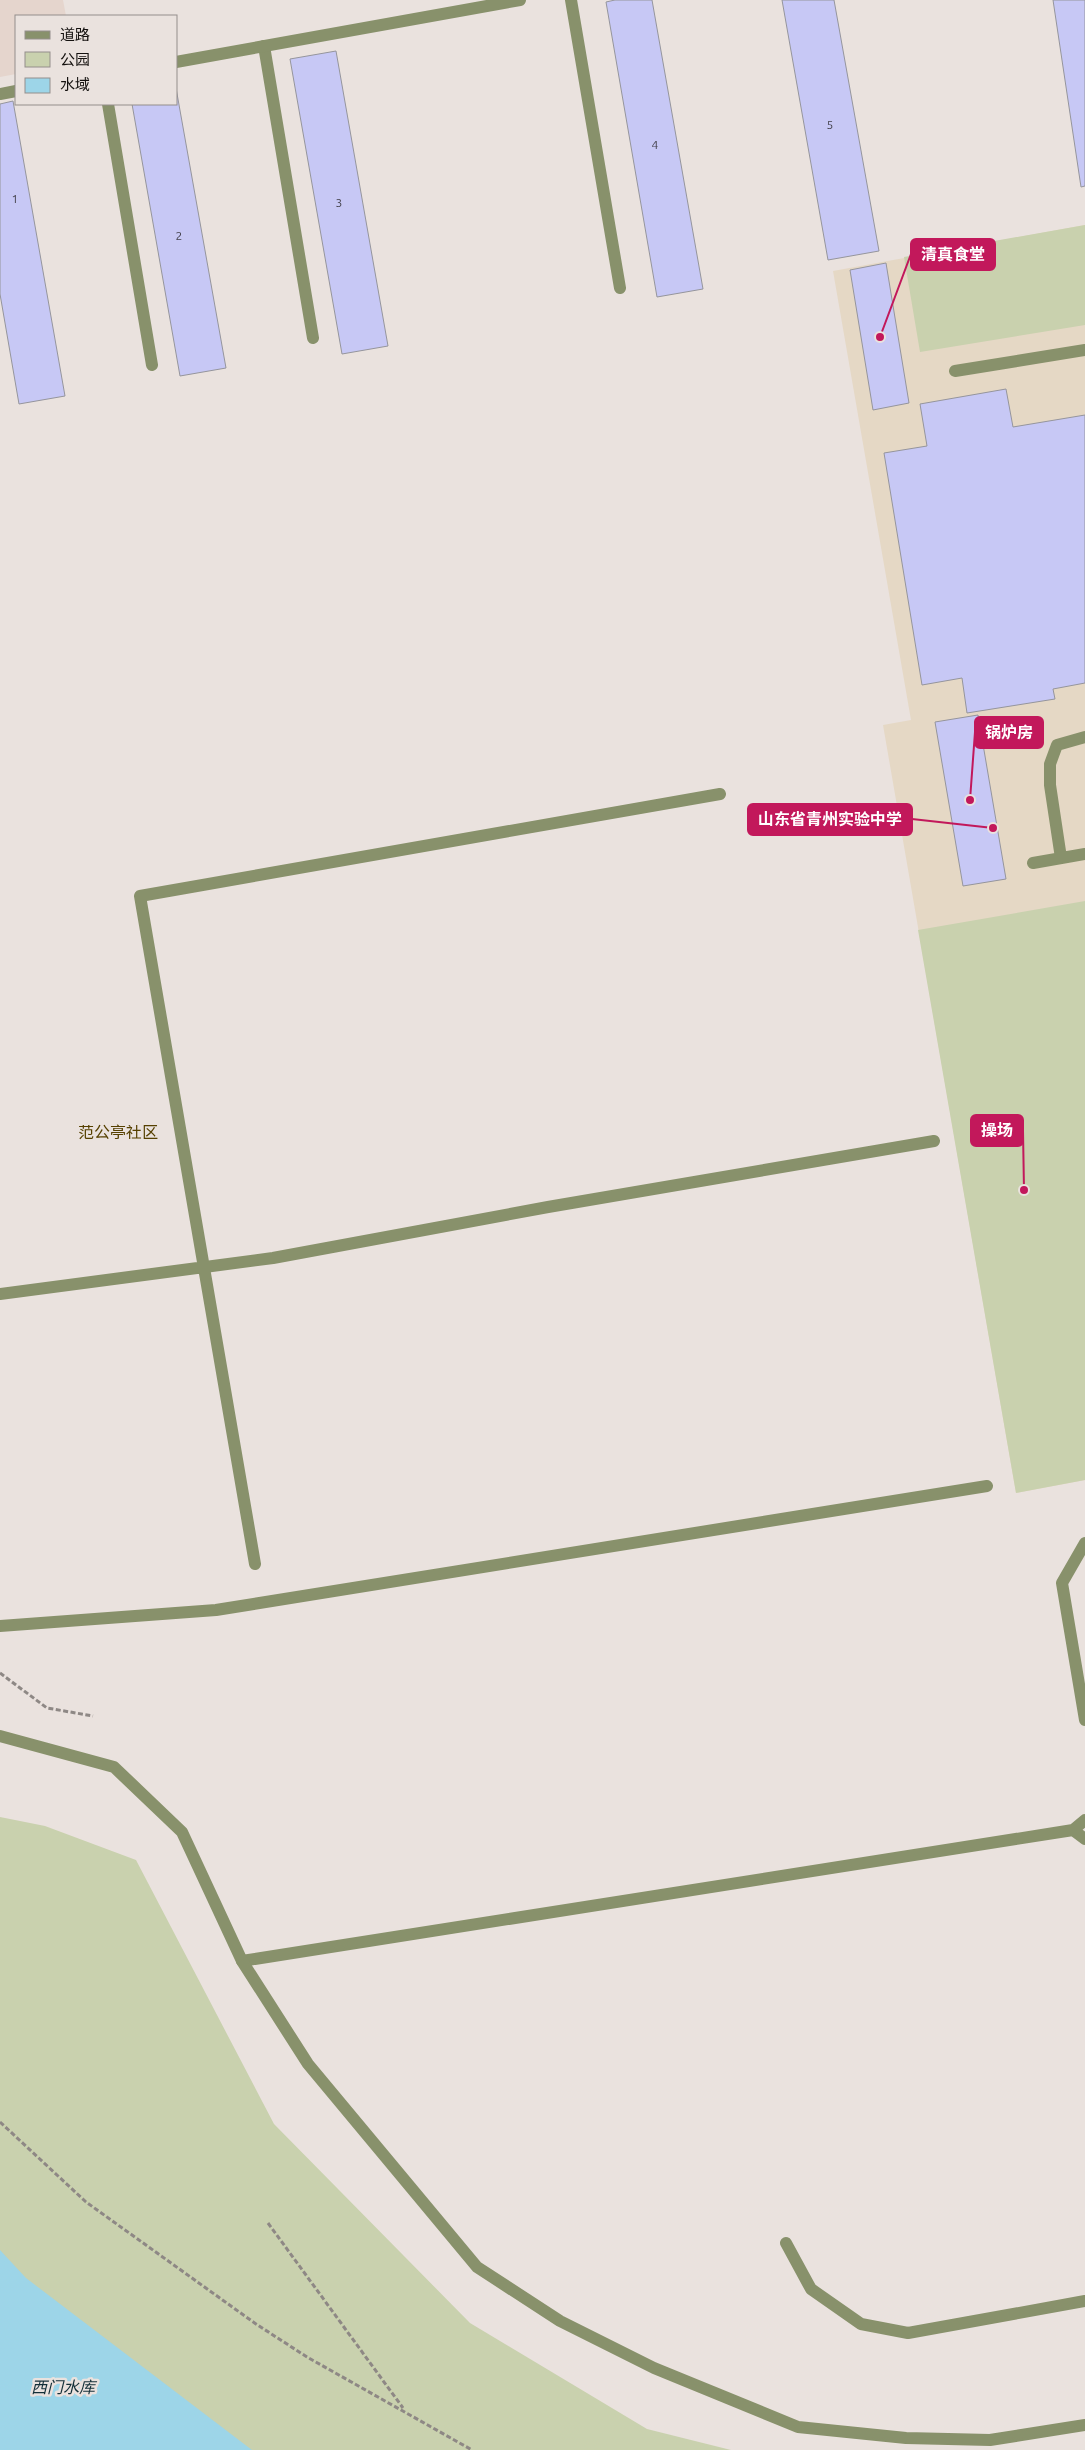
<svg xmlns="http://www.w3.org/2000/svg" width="1085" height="2450" viewBox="0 0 1085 2450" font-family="Ubuntu,'Noto Sans SC',sans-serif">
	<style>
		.built { fill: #e5d5cd }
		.education { fill: #e5d8c5 }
		.green { fill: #c9d1ae }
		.water { fill: #9dd5e8 }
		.building { fill: #c7c8f5; stroke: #95959c }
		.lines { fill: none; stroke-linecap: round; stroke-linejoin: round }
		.path { stroke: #8e8885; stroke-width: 3; stroke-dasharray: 5 2.5; stroke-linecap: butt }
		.service { stroke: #88916b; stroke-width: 12 }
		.minor { stroke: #88916b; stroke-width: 12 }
		.tertiary { stroke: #88916b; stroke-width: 12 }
		.labels { text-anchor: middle; stroke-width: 5; stroke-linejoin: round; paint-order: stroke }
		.number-label { font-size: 12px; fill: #413f48 }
		.neighbourhood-label { font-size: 16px; fill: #564000; stroke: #eae2de }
		.water-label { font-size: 16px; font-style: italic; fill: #132f38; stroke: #eae2de }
		.leader { fill: none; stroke: #c2185b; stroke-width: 2 }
		.callout-dot { fill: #c2185b; stroke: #eae2de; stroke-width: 2 }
		.callout { fill: #c2185b; stroke: #c2185b; stroke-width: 2 }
		.callout-label { font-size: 16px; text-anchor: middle; font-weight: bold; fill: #fff }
	</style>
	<rect width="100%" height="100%" fill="#eae2de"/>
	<!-- built -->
	<path class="built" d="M0 0H63L66 16H16V74L0 77Z"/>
	<!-- education -->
	<path class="education" d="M1085 225V1480L1016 1493 883 725 911 720 833 271Z"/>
	<!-- green -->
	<path class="green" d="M1085 225V325L920 352 904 257Z
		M1085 901V1480L1016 1493 918 930Z
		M0 1817 45 1826 136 1860 274 2124 470 2323 647 2429 731 2450H0Z"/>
	<!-- water -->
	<path class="water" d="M0 2250 26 2278 252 2450H0Z"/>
	<!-- building -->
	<path class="building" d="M615 0H652L703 289 657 297 606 2Z
		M782 0H834L879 251 828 260Z
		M1053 0H1085V186L1081 187Z
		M336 51 388 346 342 354 290 59Z
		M176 88 226 368 180 376 132 104H176Z
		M13 101 65 396 19 404 0 294V104Z
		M886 263 909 403 873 410 850 270Z
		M1006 389 1013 427 1085 415V683L1053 689 1055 699 967 713 962 678 922 685 884 453 927 446 920 404Z
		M978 715 1006 879 963 886 935 722Z"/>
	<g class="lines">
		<!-- path -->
		<path class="path" d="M0 1673 47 1708 93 1716
			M0 2122 86 2202 256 2324 307 2357 472 2450
			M268 2223 403 2408"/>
		<!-- service -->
		<path class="service" d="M571 0 620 288
			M264 46 313 338
			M108 104 152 365"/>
		<!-- minor -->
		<path class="minor" d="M176 62 520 0
			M0 94 16 91
			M955 371 1085 350
			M1061 858 1050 785V764L1057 745 1085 737
			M1033 863 1085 854
			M0 1294 273 1258 548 1207 934 1141
			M1085 1543 1062 1583 1085 1720
			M255 1564 140 896 720 794
			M0 1626 216 1610 987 1486
			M1073 1830 1085 1820
			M242 1961 1073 1830 1085 1839
			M786 2243 811 2289 861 2324 908 2333 1085 2301"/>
		<!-- tertiary -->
		<path class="tertiary" d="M0 1736 114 1767 182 1832 242 1961 308 2064 477 2267 560 2321 654 2368 798 2427 906 2438 990 2440 1085 2425"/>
	</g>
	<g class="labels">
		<!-- number labels -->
		<g class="number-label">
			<text x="830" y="129">5</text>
			<text x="655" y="149">4</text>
			<text x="15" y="203">1</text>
			<text x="339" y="207">3</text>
			<text x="179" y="240">2</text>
		</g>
		<!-- neighbourhood labels -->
		<g class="neighbourhood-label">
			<text x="118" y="1138">范公亭社区</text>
		</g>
		<!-- water labels -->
		<g class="water-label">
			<text x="63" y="2393">西门水库</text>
		</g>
	</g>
	<!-- callouts -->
	<path class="leader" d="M880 337L911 254M970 800L975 732M993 828L912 819M1024 1190L1023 1131"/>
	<g class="callout-dot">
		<circle cx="880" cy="337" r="5"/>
		<circle cx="970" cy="800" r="5"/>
		<circle cx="993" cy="828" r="5"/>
		<circle cx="1024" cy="1190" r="5"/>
	</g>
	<g class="callout">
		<rect x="911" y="239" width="84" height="31" rx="5"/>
		<rect x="975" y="717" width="68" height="31" rx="5"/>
		<rect x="748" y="804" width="164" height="31" rx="5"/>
		<rect x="971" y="1115" width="52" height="31" rx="5"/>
	</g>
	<g class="callout-label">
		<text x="953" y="260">清真食堂</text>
		<text x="1009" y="738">锅炉房</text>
		<text x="830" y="825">山东省青州实验中学</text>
		<text x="997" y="1136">操场</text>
	</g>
	<!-- legend -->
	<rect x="15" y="15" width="162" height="90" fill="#eae2de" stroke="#948e8b"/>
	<rect x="25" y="31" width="25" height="8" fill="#88916b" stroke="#948e8b"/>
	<text x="60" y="40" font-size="15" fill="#14110f">道路</text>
	<rect x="25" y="52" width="25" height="15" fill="#c9d1ae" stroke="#948e8b"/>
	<text x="60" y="65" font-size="15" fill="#14110f">公园</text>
	<rect x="25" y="78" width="25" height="15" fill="#9dd5e8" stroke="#948e8b"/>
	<text x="60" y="90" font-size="15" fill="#14110f">水域</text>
</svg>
